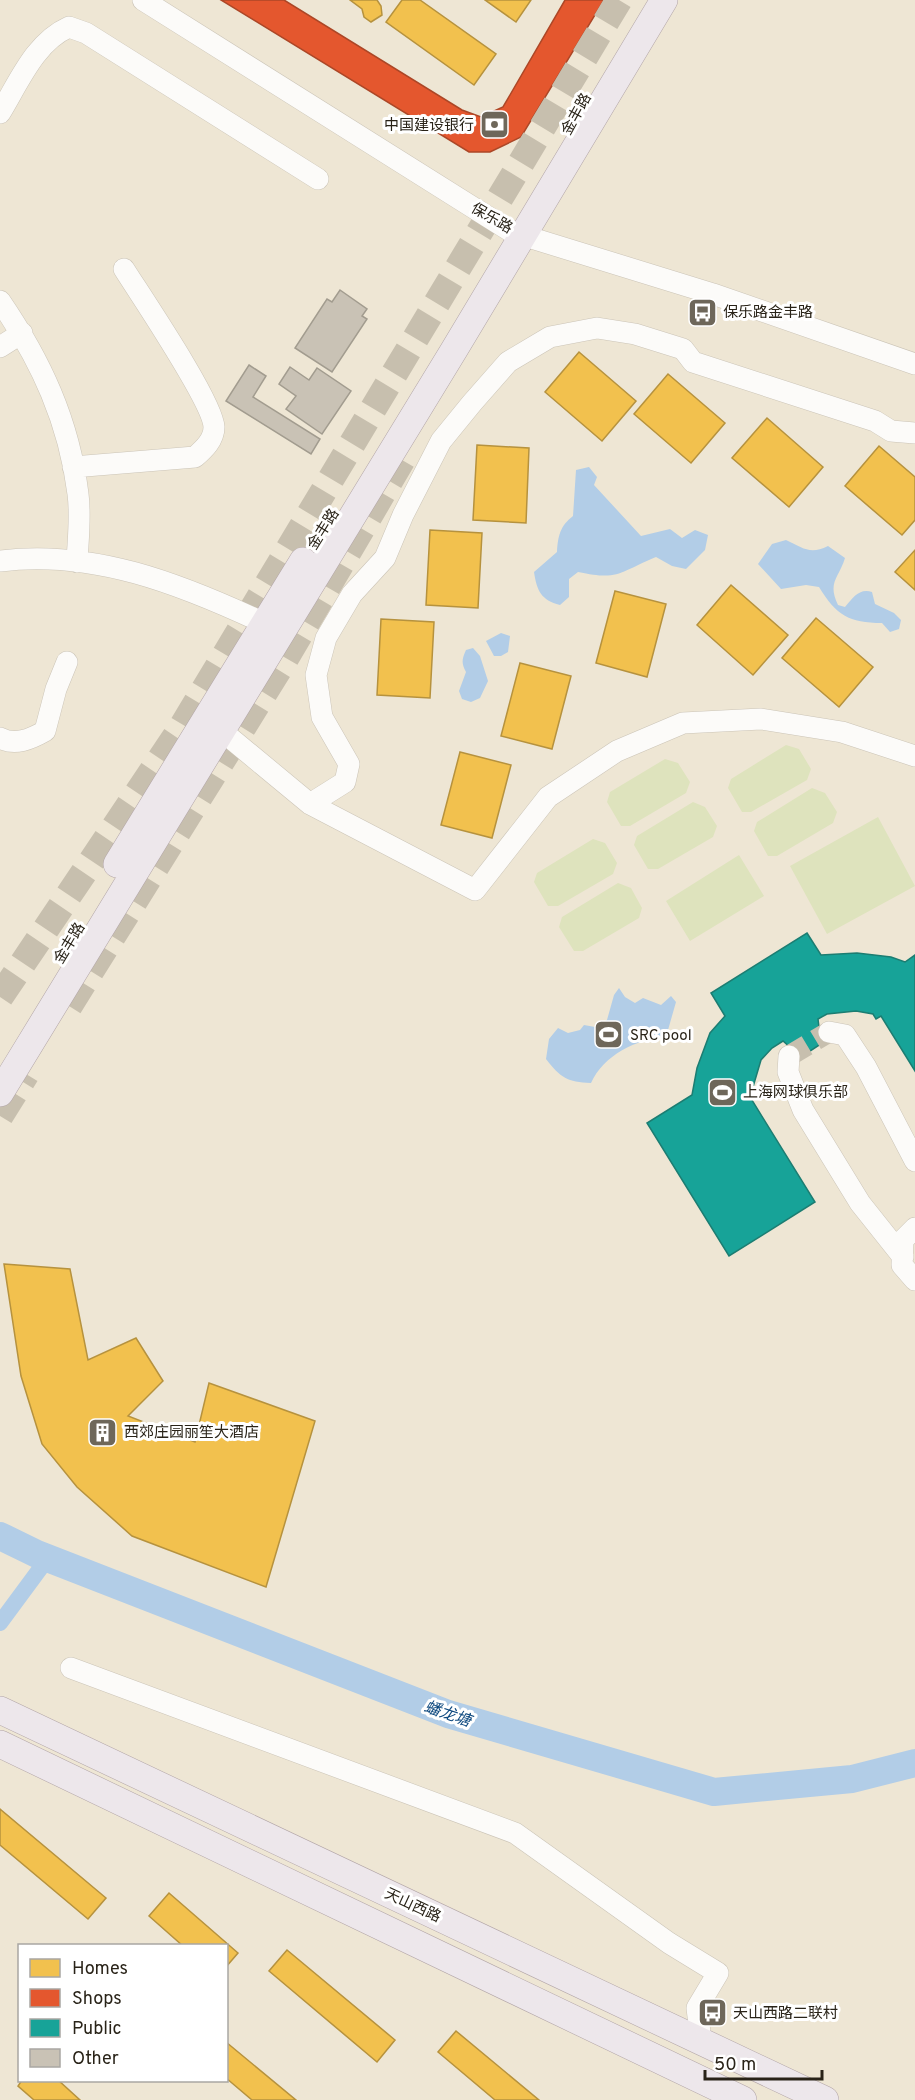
<svg xmlns="http://www.w3.org/2000/svg" width="915" height="2100" viewBox="0 0 915 2100" font-family="Overpass,'Noto Sans SC',sans-serif">
	<style>
		.green { fill: #dee3bd }
		.water { fill: #b2cde7 }
		.homes { fill: #f2c14e; stroke: #b6923e; stroke-width: 1.5 }
		.shops { fill: #e4572e; stroke: #ac4727; stroke-width: 1.5 }
		.public { fill: #17a398; stroke: #1c7d72; stroke-width: 1.5 }
		.lines { fill: none; stroke-linecap: round; stroke-linejoin: round }
		.canal { stroke: #b2cde7; stroke-width: 16 }
		.river { stroke: #b2cde7; stroke-width: 28 }
		.building { fill: #c9c2b5; stroke: #a29c8f; stroke-width: 1.5 }
		.minor-tunnel { stroke: #c7bfae; stroke-width: 21; stroke-dasharray: 21 10; stroke-linecap: butt }
		.major-tunnel { stroke: #c7bfae; stroke-width: 27; stroke-dasharray: 27 14; stroke-linecap: butt }
		.minor-casing { stroke: #cbc4b7; stroke-width: 22 }
		.major-casing { stroke: #b2a5a7; stroke-width: 28 }
		.minor { stroke: #fcfbf9; stroke-width: 21 }
		.major { stroke: #ede7eb; stroke-width: 27 }
		.labels { text-anchor: middle; stroke-width: 6; stroke-linejoin: round; paint-order: stroke }
		.street-label { font-size: 15px; fill: #292318; stroke: #fff }
		.poi-label { font-size: 15px; fill: #292318; stroke: #fff; text-anchor: start }
		.water-label { font-size: 16px; font-style: italic; fill: #0e497f; stroke: #fff }
	</style>
	<rect width="100%" height="100%" fill="#eee6d4"/>
	<!-- green -->
	<path class="green" d="M786 745 799 749 811 769 807 780 751 812H742L728 788 731 779Z
		M665 759 678 763 690 782 686 793 630 826H621L607 802 610 792Z
		M812 788 825 793 837 812 833 823 777 856H768L754 831 757 822Z
		M693 802 705 807 717 826 713 837 658 869H648L634 845 637 836Z
		M878 817 915 886 827 934 790 866Z
		M593 839 605 843 617 863 613 874 558 906H548L534 882 537 873Z
		M739 855 764 896 690 941 666 901Z
		M618 883 631 888 642 908 639 918 583 951H574L559 927 562 917Z"/>
	<!-- water -->
	<path class="water" d="M589 467 597 477 594 485 641 536 670 529 682 538 695 530 708 535 705 550 686 569 672 566 656 557C619 572 620 581 578 572L569 579V597L560 605C541 600 537 591 534 572L557 552C558 536 560 526 573 516L576 470Z
		M786 540C803 548 810 555 828 546L845 558C839 578 827 582 838 605L845 607C853 598 859 588 872 592L875 604 894 613 901 620 899 629 890 632 882 623C849 623 836 615 819 587L806 585 781 589 758 564 772 544Z
		M501 633 510 636 508 652 501 656H494L486 641Z
		M473 648 480 656 488 681 480 698 471 702 462 699 459 691 466 672C461 663 462 659 466 650Z
		M619 988 625 997 635 1003 643 998 661 1005 671 996 676 1002 666 1037C636 1039 604 1055 591 1083 567 1082 561 1078 546 1059L549 1039 558 1028 568 1033 580 1030 584 1025 595 1027 607 1020 614 995Z"/>
	<!-- homes -->
	<path class="homes" d="M350 0H377L381 6 382 15 371 22 364 17 362 9Z
		M402 0H420L496 54 474 85 386 22Z
		M485 0H531L516 22Z
		M579 352 636 401 602 441 545 392Z
		M668 374 725 423 691 463 634 414Z
		M767 418 823 467 789 507 732 458Z
		M477 445 529 448 526 523 473 520Z
		M879 446 915 477V520L902 535 845 486Z
		M430 530 482 533 478 608 426 605Z
		M915 550V590L895 572Z
		M731 585 788 635 753 675 697 625Z
		M615 591 666 604 647 677 596 663Z
		M816 618 873 667 839 707 782 658Z
		M381 619 434 622 430 698 377 695Z
		M520 663 571 676 552 749 501 736Z
		M460 752 511 765 492 838 441 825Z
		M4 1264 70 1269 88 1360 136 1338 163 1381 128 1416 195 1442 209 1383 315 1421 266 1587 132 1536 77 1487 42 1444 21 1376Z
		M0 1809 106 1898 88 1919 0 1845Z
		M169 1893 238 1953 226 1967V1946H183L149 1916Z
		M287 1950 395 2040 377 2062 269 1971Z
		M456 2031 539 2100H495L438 2052Z
		M226 2042 296 2100H252L226 2078Z
		M22 2080H58L80 2100H34L18 2086Z"/>
	<!-- shops -->
	<path class="shops" d="M221 0H284L462 110 481 117 503 107 565 0H604L521 137 490 152H469Z"/>
	<!-- public -->
	<path class="public" d="M807 933 821 955 857 953 891 957 905 962 915 955V1071L881 1016 876 1019 873 1014 856 1011 827 1014 818 1019 821 1044 801 1057 783 1041 772 1048 761 1060 750 1097 815 1202 729 1256 647 1123 692 1095 697 1068 710 1033 725 1016 711 993Z"/>
	<g class="lines">
		<!-- canal -->
		<path class="canal" d="M0 1623 48 1558"/>
		<!-- river -->
		<path class="river" d="M0 1536 37 1554 448 1714 714 1792 852 1779 915 1763"/>
	</g>
	<!-- building -->
	<path class="building" d="M340 290 367 309 362 316 367 319 332 372 295 348 327 299 332 302Z
		M249 365 266 376 253 397 320 439 311 454 226 401Z
		M290 367 309 380 317 368 351 391 322 434 286 409 296 396 279 384Z"/>
	<g class="lines">
		<!-- minor-tunnel -->
		<path class="minor-tunnel" d="M789 1056 829 1032"/>
		<!-- major-tunnel -->
		<path class="major-tunnel" d="M0 997 180 730 619 0
			M69 1006 284 661 402 460
			M0 1116 26 1074"/>
		<defs>
			<path id="minor" d="M143 0 512 232 713 294 915 364
				M0 113C19 82 35 42 69 27L86 33 318 179
				M0 301C41 361 69 421 78 494 81 516 78 540 77 562
				M0 347 22 333
				M73 467 195 457C204 449 214 440 214 427 213 402 141 296 124 269
				M0 561C92 549 181 584 264 623
				M211 722 310 804 475 890 548 797 617 751 683 723 761 719 842 732 915 756
				M0 738C15 746 31 739 45 731L56 689 67 662
				M310 804 345 782 349 764 322 717 316 675 326 638 352 594 385 558 403 515 441 441 472 403 508 362 550 337 597 328 635 334 683 349 693 362 875 421 891 431 915 433
				M829 1032 845 1035 866 1067 915 1161
				M789 1056 788 1072 803 1110 860 1203 903 1257
				M915 1228 903 1240 902 1265 915 1280
				M71 1668 515 1833 669 1943 718 1973 697 2008 701 2041"/>
			<path id="major" d="M117 864 303 561
				M0 1093 454 350 664 0
				M0 1710 825 2100
				M0 1744 743 2100"/>
		</defs>
		<!-- minor casing -->
		<use href="#minor" class="minor-casing"/>
		<!-- major casing -->
		<use href="#major" class="major-casing"/>
		<!-- minor -->
		<use href="#minor" class="minor"/>
		<!-- major -->
		<use href="#major" class="major"/>
	</g>
	<!-- icons -->
	<defs>
		<symbol id="bank-square" viewBox="-11 -11 22 22"><rect x="-9" y="-9" width="18" height="18" rx="4" fill="#6e675a" stroke="#fff"/><path d="M-6-4H6V4H-6ZM0-2.3a2.3 2.3 0 1 0 0 4.6a2.3 2.3 0 1 0 0-4.6Z" fill="#fff"/></symbol>
		<symbol id="bus-square" viewBox="-11 -11 22 22"><rect x="-9" y="-9" width="18" height="18" rx="4" fill="#6e675a" stroke="#fff"/><path d="M-5-6H5V4H4V6H2V4H-2V6H-4V4H-5ZM-3.5-4V0h7V-4ZM-3.5 1.2v1.5H-2V1.2ZM2 1.2v1.5H3.5V1.2Z" fill="#fff"/></symbol>
		<symbol id="stadium-square" viewBox="-11 -11 22 22"><rect x="-9" y="-9" width="18" height="18" rx="4" fill="#6e675a" stroke="#fff"/><path d="M0-5a6.5 5 0 1 0 0 10a6.5 5 0 1 0 0-10ZM-3.5-1.8h7v3.6h-7Z" fill="#fff"/></symbol>
		<symbol id="building-square" viewBox="-11 -11 22 22"><rect x="-9" y="-9" width="18" height="18" rx="4" fill="#6e675a" stroke="#fff"/><path d="M-4-6H4V6H1V3H-1V6H-4ZM-2.5-4.3h1.7v1.8h-1.7ZM.8-4.3h1.7v1.8H.8ZM-2.5-1h1.7V.8h-1.7ZM.8-1h1.7V.8H.8Z" fill="#fff"/></symbol>
	</defs>
	<g fill-rule="evenodd">
		<use href="#bank-square" x="478" y="108" width="33" height="33"/>
		<use href="#bus-square" x="686" y="296" width="33" height="33"/>
		<use href="#stadium-square" x="592" y="1018" width="33" height="33"/>
		<use href="#stadium-square" x="706" y="1076" width="33" height="33"/>
		<use href="#building-square" x="86" y="1416" width="33" height="33"/>
		<use href="#bus-square" x="696" y="1996" width="33" height="33"/>
	</g>
	<g class="labels">
		<!-- street labels -->
		<g class="street-label">
			<text transform="translate(576 114) rotate(-61)" y="5">金丰路</text>
			<text transform="translate(492 218) rotate(30)" y="5">保乐路</text>
			<text transform="translate(323 529) rotate(-58)" y="5">金丰路</text>
			<text transform="translate(69 943) rotate(-59)" y="5">金丰路</text>
			<text transform="translate(413 1905) rotate(25)" y="5">天山西路</text>
		</g>
		<!-- poi labels -->
		<g class="poi-label">
			<text x="474" y="130" text-anchor="end">中国建设银行</text>
			<text x="723" y="317">保乐路金丰路</text>
			<text x="630" y="1040">SRC pool</text>
			<text x="743" y="1097">上海网球俱乐部</text>
			<text x="124" y="1437">西郊庄园丽笙大酒店</text>
			<text x="733" y="2018">天山西路二联村</text>
		</g>
		<!-- water labels -->
		<g class="water-label">
			<text transform="translate(448 1713) rotate(19)" y="6">蟠龙塘</text>
		</g>
	</g>
	<!-- legend -->
	<rect x="18" y="1944" width="210" height="138" fill="#ffffff" stroke="#a9a7a3" stroke-width="1.5"/>
	<rect x="30" y="1959" width="30" height="18" fill="#f2c14e" stroke="#a9a7a3" stroke-width="1.5"/>
	<text x="72" y="1974" font-size="18" fill="#292318">Homes</text>
	<rect x="30" y="1989" width="30" height="18" fill="#e4572e" stroke="#a9a7a3" stroke-width="1.5"/>
	<text x="72" y="2004" font-size="18" fill="#292318">Shops</text>
	<rect x="30" y="2019" width="30" height="18" fill="#17a398" stroke="#a9a7a3" stroke-width="1.5"/>
	<text x="72" y="2034" font-size="18" fill="#292318">Public</text>
	<rect x="30" y="2049" width="30" height="18" fill="#c9c2b5" stroke="#a9a7a3" stroke-width="1.5"/>
	<text x="72" y="2064" font-size="18" fill="#292318">Other</text>
	<!-- scale -->
	<path d="M705 2070v9h117v-9" fill="none" stroke="#292318" stroke-width="3"/>
	<text x="714" y="2070" font-size="18" fill="#292318" stroke="#ffffff" stroke-width="4.5" paint-order="stroke">50 m</text>
</svg>
